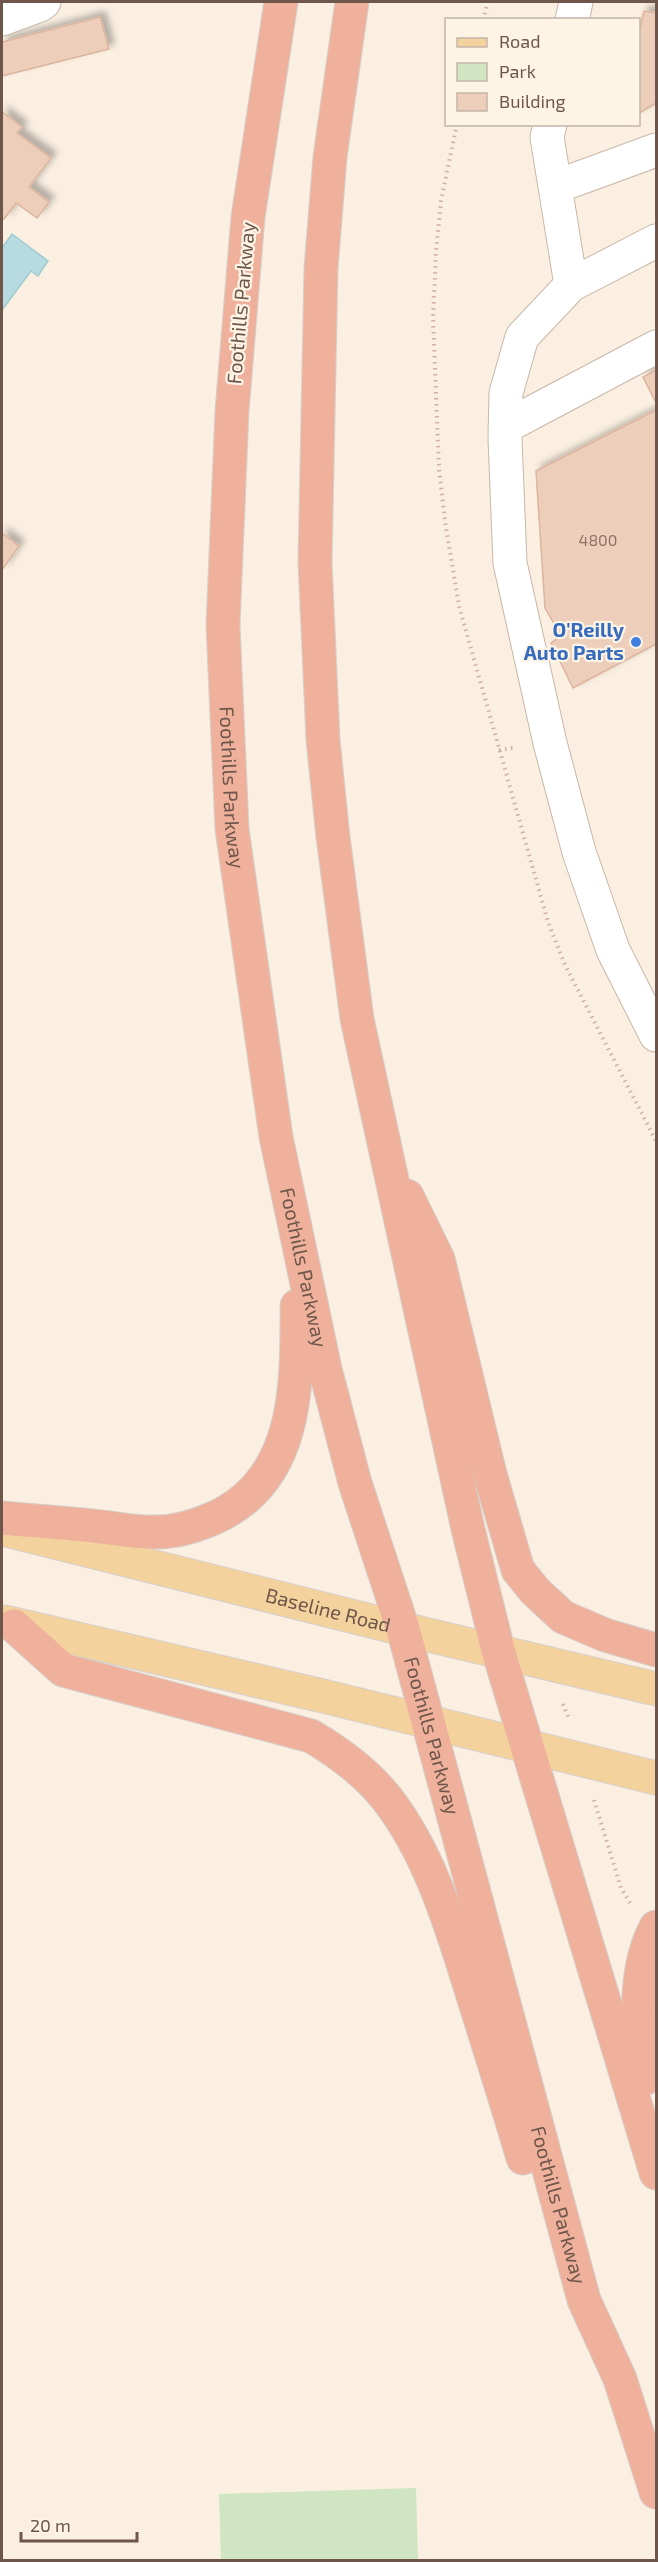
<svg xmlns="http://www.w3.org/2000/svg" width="658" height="2562" viewBox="0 0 658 2562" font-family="'Exo 2',sans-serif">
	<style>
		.green { fill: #d0e5c1 }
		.water { fill: #b8dbe1; stroke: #9fcad1; stroke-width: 1.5 }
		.building { fill: #eccebb; stroke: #ddb49d; stroke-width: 1.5; filter: url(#shadow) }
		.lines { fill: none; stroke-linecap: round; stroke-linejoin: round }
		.minor-casing { stroke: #c9b7a9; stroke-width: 35 }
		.major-casing { stroke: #d6d0cc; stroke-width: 35 }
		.highway-casing { stroke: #d6d0cc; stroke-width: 35 }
		.path { stroke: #d0b19f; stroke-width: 4; stroke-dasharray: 1.5 4.5; stroke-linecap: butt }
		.minor { stroke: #fff; stroke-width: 33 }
		.major { stroke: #f3d29e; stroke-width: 33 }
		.highway { stroke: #efb19c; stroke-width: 33 }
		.shop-dot { fill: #3f7fe0; stroke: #fdf4e6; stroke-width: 2 }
		.labels { text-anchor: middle; stroke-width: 4.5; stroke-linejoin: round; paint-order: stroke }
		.number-label { font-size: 16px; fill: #8e7466 }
		.street-label { font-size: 20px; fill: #6e564a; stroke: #fdf4e6 }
		.shop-label { font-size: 20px; font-weight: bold; fill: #366cbe; stroke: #fdf4e6; text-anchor: end }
	</style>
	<defs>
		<filter id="shadow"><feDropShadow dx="5.5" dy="-5.5" stdDeviation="3" flood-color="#0004"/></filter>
	</defs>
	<rect width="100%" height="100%" fill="#faefe1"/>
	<!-- green -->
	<path class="green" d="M416 2488 418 2560H221L219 2494Z"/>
	<!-- water -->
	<path class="water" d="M12 234 48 261 38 276 31 271 2 310V248Z"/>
	<!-- building -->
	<path class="building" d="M644 11 656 13V103L638 114V36Z
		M100 17 109 49 2 76V42Z
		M2 112 22 127 17 133 51 158 29 187 49 202 37 218 16 203 4 219 2 217Z
		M656 370V403L643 377Z
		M656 410V644L573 688 551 643 561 636 545 608 536 471Z
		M2 533 19 546 2 570Z"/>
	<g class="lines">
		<defs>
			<path id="minor" d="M2 19 40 5 44 2
				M572 20 576 2
				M550 124 547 137 571 285
				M555 187 656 150
				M656 241 571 285 522 337 506 393 505 439 510 563 550 743 579 852 613 950 656 1035
				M505 427 656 347"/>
			<g id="major">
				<path id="s1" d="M2 1529 403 1629 656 1689"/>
				<path d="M5 1622 323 1696 656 1778"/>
			</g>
			<g id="highway">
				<path id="s2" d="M281 2 248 217 232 411 223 625 232 829 276 1137 325 1369 355 1483 403 1629 584 2300 620 2379 656 2492"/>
				<path d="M352 2 330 157 321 268 315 562 323 740 333 837 357 1019 468 1529 498 1650 656 2173"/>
				<path d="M407 1196 438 1259 490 1474 518 1570 535 1591 563 1617 605 1635 656 1650"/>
				<path d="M2 1518C35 1521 69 1523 102 1527 120 1529 139 1533 157 1532 176 1532 196 1526 214 1518 299 1480 297 1385 297 1306"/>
				<path d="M14 1626 63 1670 311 1736C340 1753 367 1773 388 1800 431 1856 452 1929 473 1996 490 2050 507 2104 523 2158"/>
				<path d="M644 2079C637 2033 633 1969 656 1927"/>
			</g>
		</defs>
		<!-- minor casing -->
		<use href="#minor" class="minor-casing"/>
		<!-- major casing -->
		<use href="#major" class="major-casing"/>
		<!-- highway casing -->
		<use href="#highway" class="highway-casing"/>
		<!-- path -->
		<path class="path" d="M483 20 488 2
			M457 124 441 201 436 252 433 318 439 469 446 528 459 606 548 922 565 965 656 1141
			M499 750 513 748
			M563 1704 569 1719
			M594 1800 621 1888 630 1903"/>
		<!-- minor -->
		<use href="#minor" class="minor"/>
		<!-- major -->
		<use href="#major" class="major"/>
		<!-- highway -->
		<use href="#highway" class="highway"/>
	</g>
	<!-- markers -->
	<circle class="shop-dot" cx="636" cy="642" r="6"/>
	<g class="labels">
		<!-- number labels -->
		<g class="number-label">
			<text x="598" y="546">4800</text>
		</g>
		<!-- street labels -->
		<g class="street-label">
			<text transform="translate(241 303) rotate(-85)" y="7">Foothills Parkway</text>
			<text dy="7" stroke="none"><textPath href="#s2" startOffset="789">Foothills Parkway</textPath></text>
			<text dy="7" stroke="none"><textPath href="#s2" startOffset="1275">Foothills Parkway</textPath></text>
			<text dy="7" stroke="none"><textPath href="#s1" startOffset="336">Baseline Road</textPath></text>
			<text dy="7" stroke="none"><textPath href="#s2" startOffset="1761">Foothills Parkway</textPath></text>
			<text dy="7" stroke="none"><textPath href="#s2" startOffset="2247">Foothills Parkway</textPath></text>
		</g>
		<!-- shop labels -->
		<g class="shop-label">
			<text x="624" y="637">O'Reilly<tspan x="624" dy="23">Auto Parts</tspan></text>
		</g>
	</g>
	<!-- border -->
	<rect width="658" height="2562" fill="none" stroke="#6e564a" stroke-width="6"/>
	<!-- legend -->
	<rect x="445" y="18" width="195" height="108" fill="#fdf4e6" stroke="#c4b5a8" stroke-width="1.5"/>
	<rect x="457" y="38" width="30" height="9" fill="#f3d29e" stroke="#c4b5a8" stroke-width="1.5"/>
	<text x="499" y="48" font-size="18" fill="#6e564a">Road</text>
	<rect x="457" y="63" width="30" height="18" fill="#d0e5c1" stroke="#c4b5a8" stroke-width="1.5"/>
	<text x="499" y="78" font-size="18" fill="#6e564a">Park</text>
	<rect x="457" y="93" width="30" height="18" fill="#eccebb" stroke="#c4b5a8" stroke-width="1.5"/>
	<text x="499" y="108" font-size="18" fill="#6e564a">Building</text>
	<!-- scale -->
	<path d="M21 2532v9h116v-9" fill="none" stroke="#6e564a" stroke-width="3"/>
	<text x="30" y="2532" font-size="18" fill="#6e564a" stroke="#fdf4e6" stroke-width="4.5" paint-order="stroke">20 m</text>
</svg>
